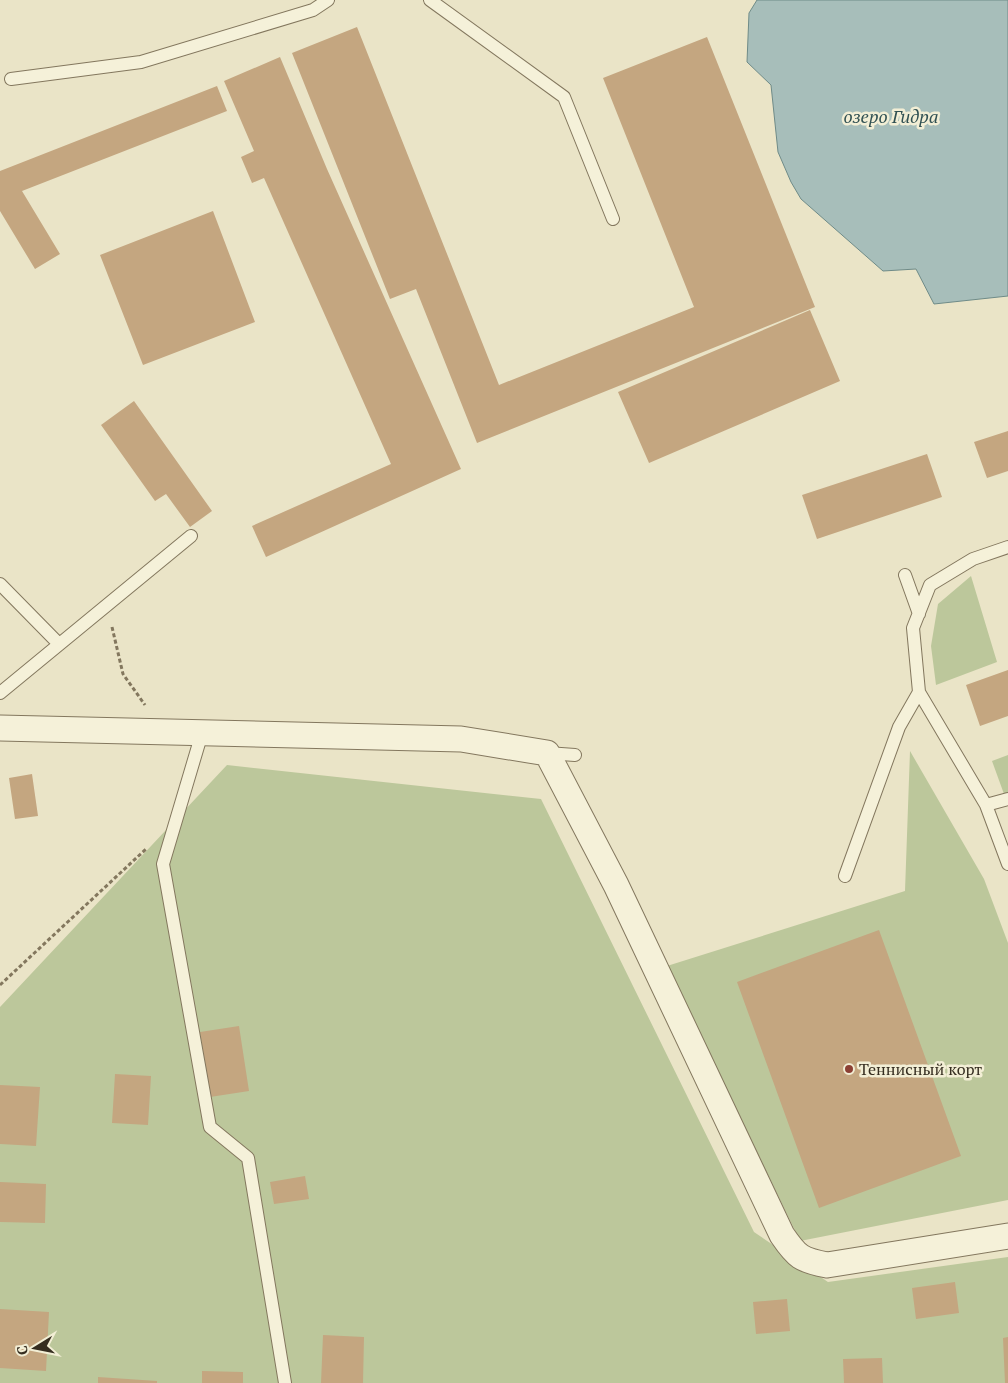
<svg xmlns="http://www.w3.org/2000/svg" width="1008" height="1383" viewBox="0 0 1008 1383" font-family="'PT Serif',serif">
	<style>
		.green { fill: #bcc79b }
		.water { fill: #a7beba; stroke: #6f8b88 }
		.building { fill: #c4a680 }
		.lines { fill: none; stroke-linecap: round; stroke-linejoin: round }
		.service-casing { stroke: #83775e; stroke-width: 14 }
		.minor-casing { stroke: #83775e; stroke-width: 27 }
		.path { stroke: #83775e; stroke-width: 3; stroke-dasharray: 4 2.5; stroke-linecap: butt }
		.service { stroke: #f5f1d9; stroke-width: 12 }
		.minor { stroke: #f5f1d9; stroke-width: 25 }
		.poi-dot { fill: #8c4034; stroke: #f2eed5; stroke-width: 2 }
		.labels { text-anchor: middle; stroke-width: 5; stroke-linejoin: round; paint-order: stroke }
		.poi-label { font-size: 16px; fill: #352d20; stroke: #f2eed5; text-anchor: start }
		.water-label { font-size: 18px; font-style: italic; fill: #315153; stroke: #f2eed5 }
	</style>
	<rect width="100%" height="100%" fill="#eae4c7"/>
	<!-- green -->
	<path class="green" d="M971 576 997 662 936 685 931 646 938 604Z
		M910 751 984 879 1008 943V1200L800 1241 667 966 905 891Z
		M1008 755V805L992 761Z
		M227 765 541 799 754 1232 828 1282 1008 1257V1383H0V1007Z"/>
	<!-- water -->
	<path class="water" d="M757 0H1008V296L934 304 916 269 883 271 801 199 791 182 778 152 771 85 747 62 749 13Z"/>
	<!-- building -->
	<path class="building" d="M357 27 499 385 694 307 603 78 707 37 815 307 477 443 416 289 390 299 292 53Z
		M280 57 327 169 461 469 266 557 252 526 391 464 264 178 252 183 241 157 254 151 224 81Z
		M217 86 227 111 22 191 60 254 35 269 0 211V171Z
		M213 211 255 322 143 365 100 255Z
		M810 310 840 381 649 463 618 392Z
		M134 401 212 511 190 527 166 494 155 501 101 425Z
		M1008 431V471L987 478 974 442Z
		M927 454 942 497 817 539 802 495Z
		M1008 670V716L980 726 966 685Z
		M32 774 38 816 15 819 9 778Z
		M879 930 961 1156 819 1208 737 982Z
		M239 1026 249 1091 210 1097 200 1032Z
		M115 1074 151 1076 148 1125 112 1123Z
		M0 1085 40 1087 36 1146 0 1144Z
		M305 1176 309 1199 274 1204 270 1182Z
		M0 1182 46 1184 45 1223 0 1222Z
		M955 1282 959 1313 916 1319 912 1288Z
		M787 1299 790 1331 756 1334 753 1302Z
		M0 1309 49 1312 46 1371 0 1368Z
		M323 1335 364 1337 363 1383H321Z
		M1008 1337V1383H1005L1003 1338Z
		M882 1358 883 1383H844L843 1359Z
		M202 1371 243 1372V1383H202Z
		M98 1377 157 1381V1383H98Z"/>
	<g class="lines">
		<defs>
			<path id="service" d="M430 0 564 97 613 219
				M11 79 141 62 313 10 328 0
				M1008 547 973 559 930 585 913 628 919 692 986 805 1008 864
				M905 575 919 614
				M0 584 59 644
				M0 693 191 536
				M202 733 163 864 210 1127 248 1158 285 1383
				M547 753 575 755
				M986 805 1008 799
				M845 876 899 727 919 692"/>
			<path id="minor" d="M0 728 461 739 547 753 616 885 782 1235C797 1257 801 1260 827 1265L1008 1236"/>
		</defs>
		<!-- service casing -->
		<use href="#service" class="service-casing"/>
		<!-- minor casing -->
		<use href="#minor" class="minor-casing"/>
		<!-- path -->
		<path class="path" d="M112 627 123 674 145 705
			M0 985 146 849"/>
		<!-- service -->
		<use href="#service" class="service"/>
		<!-- minor -->
		<use href="#minor" class="minor"/>
	</g>
	<!-- markers -->
	<circle class="poi-dot" cx="849" cy="1069" r="5"/>
	<g class="labels">
		<!-- poi labels -->
		<g class="poi-label">
			<text x="859" y="1075">Теннисный корт</text>
		</g>
		<!-- water labels -->
		<g class="water-label">
			<text x="891" y="123">озеро Гидра</text>
		</g>
	</g>
	<!-- north arrow -->
	<g transform="translate(35 1348) rotate(260)" stroke="#f2eed5" stroke-width="4" paint-order="stroke">
	<path d="M0-4L9 19L0 12L-9 19Z" fill="#352d20"/>
	<text y="-8" font-size="14" font-weight="bold" text-anchor="middle" fill="#352d20">С</text>
	</g>
</svg>
